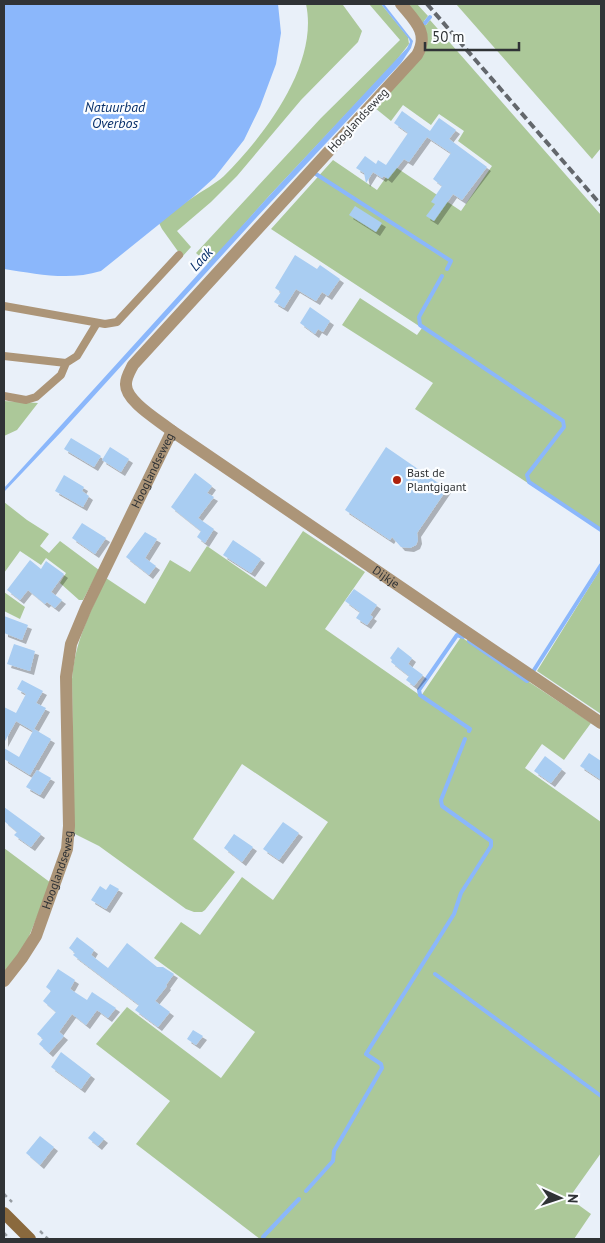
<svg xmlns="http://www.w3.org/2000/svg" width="605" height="1243" viewBox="0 0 605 1243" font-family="'PT Sans',sans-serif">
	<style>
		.green { fill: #acc899 }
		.water { fill: #8bb7fb }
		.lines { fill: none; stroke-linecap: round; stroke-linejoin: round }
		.stream { stroke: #8bb7fb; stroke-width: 4 }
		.building { fill: #a9cdf2; filter: url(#shadow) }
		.path { stroke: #979da3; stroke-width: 2.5; stroke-dasharray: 4 4; stroke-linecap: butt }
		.lane { stroke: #ac9578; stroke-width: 8 }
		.street { stroke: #ac9578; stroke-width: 12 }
		.secondary { stroke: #8a693d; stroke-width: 12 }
		.rail { stroke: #63676c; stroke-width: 4; stroke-dasharray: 8 4; stroke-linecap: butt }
		.poi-dot { fill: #ae200b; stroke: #fbfdff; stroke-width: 2 }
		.labels { text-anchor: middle; stroke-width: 4.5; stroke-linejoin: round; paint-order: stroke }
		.street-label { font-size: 12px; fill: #303336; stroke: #fbfdff }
		.poi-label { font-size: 12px; fill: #303336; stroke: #fbfdff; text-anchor: start }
		.water-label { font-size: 14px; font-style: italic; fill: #08306b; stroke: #fbfdff }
	</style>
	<defs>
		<filter id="shadow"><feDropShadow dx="4" dy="4" stdDeviation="0" flood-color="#0004"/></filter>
	</defs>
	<rect width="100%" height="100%" fill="#e9f0f9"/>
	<!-- green -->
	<path class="green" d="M306 4H344L343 5 362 31 358 42 301 100 237 176 211 202 177 231 191 247 182 257 162 229 159 223C170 214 181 205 192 198 203 190 214 185 224 176 265 135 319 64 306 4Z
		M369 4H381L408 37 409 44 395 62 270 195 209 264 207 263 196 253 321 118 400 40Z
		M405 4H417L428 16 424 21 426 25 430 20 601 215V531L415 409 433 383 342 325 360 298 417 335 422 328 271 229 333 160 377 190 394 166 461 211 492 166 458 141 464 131 439 114 431 125 403 105 391 121 375 108 426 50 427 41Z
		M456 4H601V148L592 159Z
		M4 401 38 403 17 430 4 436Z
		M4 502 27 520 49 534 40 546 49 553 60 541 99 570 83 600H79L60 583 66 573 46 558 41 565 20 551 4 573Z
		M303 531 365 572 325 629 421 696 461 637 591 723 564 760 542 744 525 768 601 822V1153L569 1198 591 1214 574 1239H260L136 1144 170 1101 96 1044 127 1007 221 1078 255 1032 154 958 181 922 200 935 242 877 273 900 328 822 242 764 193 839 235 872 205 910 202 912H194L186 909 99 846 75 834 74 832 72 679C75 641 90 613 106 578L145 604 170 560 190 572 207 546 266 587Z
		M601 568V714L537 671Z
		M4 592 25 607 20 619 4 611Z
		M4 848 51 883 25 946 4 973Z"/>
	<!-- water -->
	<path class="water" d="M4 4H278L281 33 276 64 260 107 244 140 215 177 193 197 101 271C69 281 37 274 4 269Z
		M381 4H384L413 41 411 48 401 63 256 218 62 431 4 492V488L270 195 407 48 410 42 409 39Z"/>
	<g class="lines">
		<!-- stream -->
		<path class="stream" d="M425 23 430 17
			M316 174 451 261 447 269
			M442 276 419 317 420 325 563 421 564 427 527 475 529 482 601 530
			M463 637 457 635 419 690 420 695 470 729 469 731
			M469 641 527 681 528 680
			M534 670 601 565
			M435 974 601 1096
			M306 1191 333 1161 334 1151 382 1068 381 1064 366 1054 454 914 461 893 491 846V841L442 806 441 800 465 739
			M264 1239 263 1237 299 1199"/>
	</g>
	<!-- building -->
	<path class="building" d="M402 111 430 131 439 118 456 130 449 139 487 167 462 200 453 194 434 221 426 216 435 204 431 202 442 186 433 179 451 153 427 137 409 162 404 159 388 179 384 176 382 178 373 172 366 183 364 173 356 168 365 156 376 164 378 160 386 165 408 133 394 123Z
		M355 206 382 223 376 232 349 215Z
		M295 255 317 269 320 265 340 279 328 296 322 292 316 301 296 289 284 308 274 302 281 292 275 288Z
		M310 307 330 321 323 332 318 329 315 334 300 323Z
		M71 438 101 456 94 467 64 449Z
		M110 447 129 459 121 472 102 460Z
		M386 447 447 489 417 533 418 540 416 545 410 548 401 547 392 537 390 540 345 510Z
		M195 473 212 486 207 493 214 497 198 518 214 529 205 543 197 537 201 531 171 507Z
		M64 475 84 487 82 491 89 496 83 507 55 491Z
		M82 523 106 538 95 554 72 538Z
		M145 532 157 539 145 558 156 566 149 575 126 557Z
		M233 540 261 559 251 573 223 555Z
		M30 560 41 569 46 561 64 574 51 592 62 600 55 608 47 602 45 604 28 590 20 600 7 590Z
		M354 589 377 605 370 615 373 617 367 625 356 618 360 612 345 601Z
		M4 616 28 625 22 640 4 633Z
		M14 644 35 651 30 671 7 664Z
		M398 647 412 658 408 664 423 675 414 686 406 680 409 676 391 662 392 660 390 658Z
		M22 680 43 691 36 703 46 708 34 729 51 739 30 775 4 759V748L19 757 33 731 16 721 4 743V707L16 713 26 694 17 689Z
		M589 753 601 761V780L580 766Z
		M545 756 562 769 551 783 534 771Z
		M37 770 51 778 40 795 26 787Z
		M4 807 41 834 31 847 14 835 17 832 4 821Z
		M283 822 299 833 279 860 263 849Z
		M234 834 253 847 242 862 224 848Z
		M110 884 119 889 106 909 91 900 100 886 106 890Z
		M77 937 94 950 91 955 108 968 127 943 157 967H163L174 974 166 985 167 986 155 1001 170 1012 158 1027 135 1010 139 1005 73 955 75 953 69 948Z
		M58 969 75 980 70 989 87 1000 92 992 116 1008 108 1018 97 1010 86 1025 72 1014 59 1032 64 1036 49 1053 39 1044 43 1039 37 1034 56 1012 43 1001 51 991 46 987Z
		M193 1030 203 1036 196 1045 187 1039Z
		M61 1052 91 1075 81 1089 51 1067Z
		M94 1131 104 1139 98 1146 88 1138Z
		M40 1136 54 1147 40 1165 26 1153Z"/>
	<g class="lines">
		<!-- path -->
		<path class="path" d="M4 1194 12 1202
			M40 1231 48 1239
			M4 1233 10 1239"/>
		<!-- lane -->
		<path class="lane" d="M4 306 105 324 117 322 179 255
			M4 356 66 363 77 356 97 323
			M4 396 26 400 36 397 61 375 66 363"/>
		<!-- street -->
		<g class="street">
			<path id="s1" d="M401 4C414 20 430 33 417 55L133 365C130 371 126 377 126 384 125 401 160 421 172 431L462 629 601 723"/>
			<path id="s2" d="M4 981 22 958 36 936 67 849 69 826 66 677 71 644 86 608 172 431"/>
		</g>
		<!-- secondary -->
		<path class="secondary" d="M4 1213 30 1239"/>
		<!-- rail -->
		<path class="rail" d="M427 4 601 205"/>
	</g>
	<!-- markers -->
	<circle class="poi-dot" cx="397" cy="480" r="5"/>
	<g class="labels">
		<!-- street labels -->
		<g class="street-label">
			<text transform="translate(358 120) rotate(-47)" y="4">Hooglandseweg</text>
			<text dy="4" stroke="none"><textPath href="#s2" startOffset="545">Hooglandseweg</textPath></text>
			<text dy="4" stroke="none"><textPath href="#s1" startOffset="826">Dijkje</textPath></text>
			<text dy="4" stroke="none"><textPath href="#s2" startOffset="125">Hooglandseweg</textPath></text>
		</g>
		<!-- poi labels -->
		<g class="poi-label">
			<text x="407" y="477">Bast de<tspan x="407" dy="14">Plantgigant</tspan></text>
		</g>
		<!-- water labels -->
		<g class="water-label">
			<text x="115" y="112">Natuurbad<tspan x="115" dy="16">Overbos</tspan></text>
			<text transform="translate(201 259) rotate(-47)" y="5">Laak</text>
		</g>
	</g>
	<!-- border -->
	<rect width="605" height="1243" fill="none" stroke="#303336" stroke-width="10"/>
	<!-- north arrow -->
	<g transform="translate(560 1198) rotate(93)" stroke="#fbfdff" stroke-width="4" paint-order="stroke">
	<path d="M0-4L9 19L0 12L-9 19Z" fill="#303336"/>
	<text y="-8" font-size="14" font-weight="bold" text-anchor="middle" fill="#303336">N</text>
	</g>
	<!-- scale -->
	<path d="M425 42v8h94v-8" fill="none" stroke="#303336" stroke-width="2.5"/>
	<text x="432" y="42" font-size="15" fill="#303336" stroke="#fbfdff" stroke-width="4" paint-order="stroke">50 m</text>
</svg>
